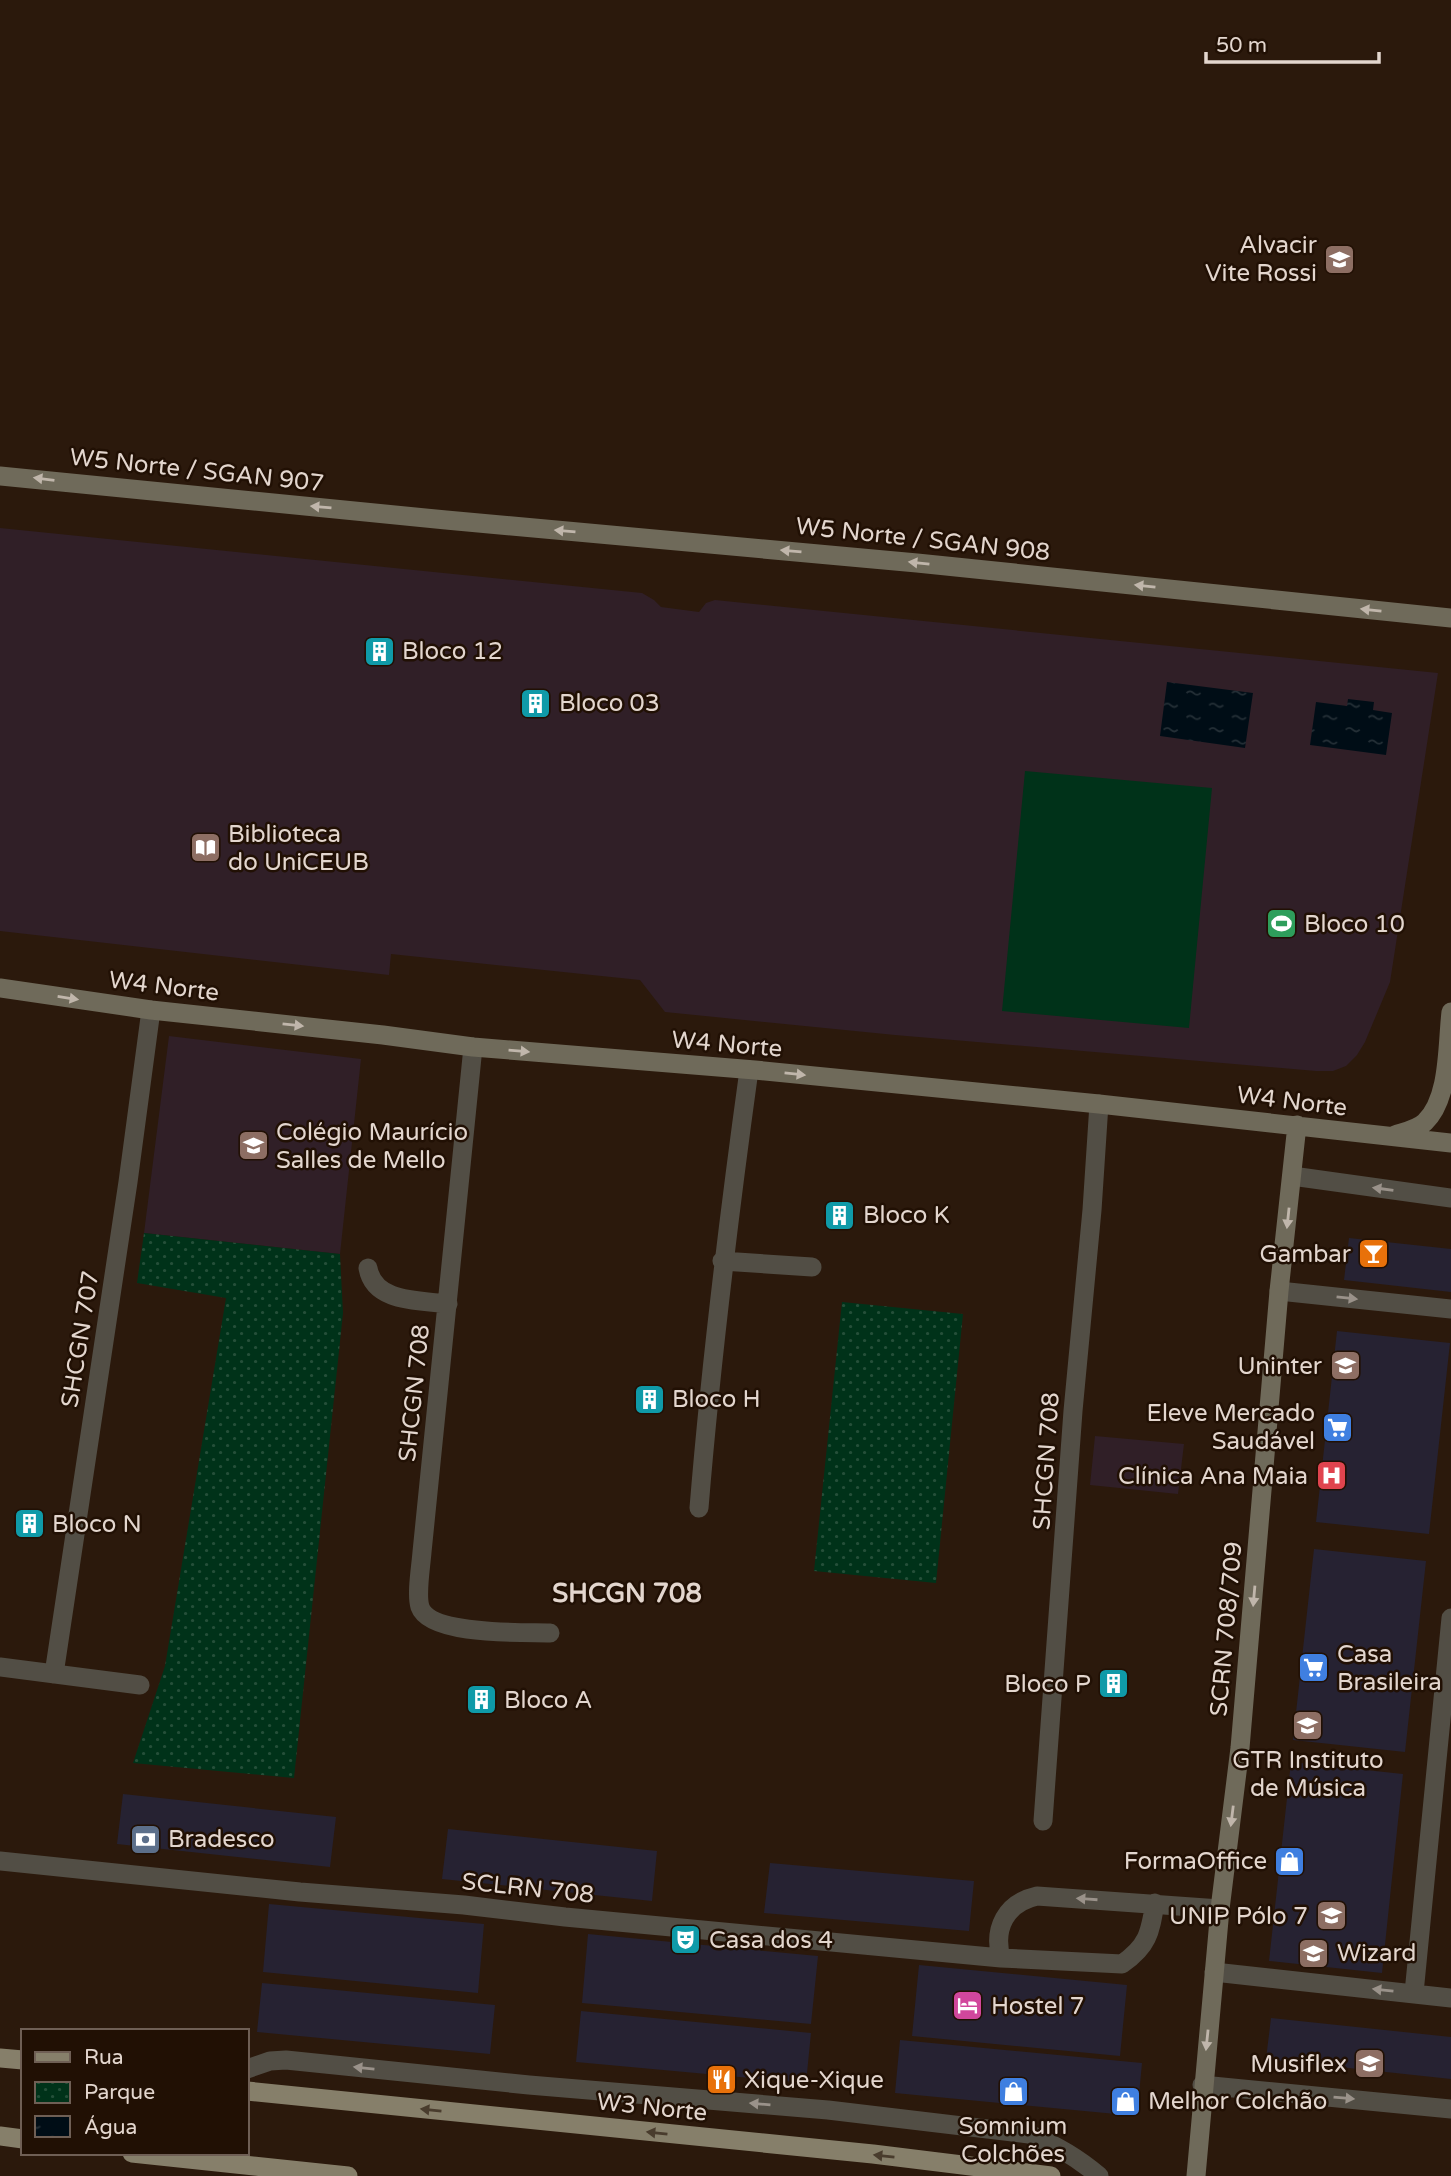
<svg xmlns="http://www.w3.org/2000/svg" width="1451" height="2176" viewBox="0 0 1451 2176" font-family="'Varela Round',sans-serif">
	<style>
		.commercial { fill: #262232 }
		.education { fill: #301f27 }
		.grass { fill: #003219 }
		.park { fill: url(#park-dots) }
		.water { fill: url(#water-ripples) }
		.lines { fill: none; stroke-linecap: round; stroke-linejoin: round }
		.minor { stroke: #524e45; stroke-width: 19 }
		.tertiary { stroke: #524e45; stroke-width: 19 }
		.secondary { stroke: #6f6a5a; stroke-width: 19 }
		.primary { stroke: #867f6a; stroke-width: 19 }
		.oneway { fill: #c0b6ab }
		.oneway2 { fill: #9a928a }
		.oneway3 { fill: #493c2d }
		.labels { text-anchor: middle; stroke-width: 5; stroke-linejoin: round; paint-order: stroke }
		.poi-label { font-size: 24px; fill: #e3d6ce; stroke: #211004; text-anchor: start }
		.street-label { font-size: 24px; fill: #e3d6ce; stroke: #211004 }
		.neighbourhood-label { font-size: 26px; font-weight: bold; fill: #e3d6ce; stroke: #211004 }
	</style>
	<defs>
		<pattern id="park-dots" width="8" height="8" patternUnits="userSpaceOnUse" patternTransform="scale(1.75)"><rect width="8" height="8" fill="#003219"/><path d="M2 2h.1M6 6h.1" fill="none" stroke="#254f39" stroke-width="1.8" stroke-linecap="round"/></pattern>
		<pattern id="water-ripples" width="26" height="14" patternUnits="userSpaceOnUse" patternTransform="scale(1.75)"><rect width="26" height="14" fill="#000d16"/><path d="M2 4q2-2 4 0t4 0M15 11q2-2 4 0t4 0" fill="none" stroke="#253037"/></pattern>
	</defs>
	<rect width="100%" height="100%" fill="#2b190c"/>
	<!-- commercial -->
	<path class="commercial" d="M1349 1238 1451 1249V1292L1344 1280Z
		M1337 1331 1450 1343 1429 1534 1316 1522Z
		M1314 1549 1426 1561 1405 1752 1293 1740Z
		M1291 1762 1403 1774 1382 1973 1269 1961Z
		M123 1794 336 1817 330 1867 117 1844Z
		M448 1829 657 1851 652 1901 442 1879Z
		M770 1863 974 1881 969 1931 764 1913Z
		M269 1904 484 1924 478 1993 263 1972Z
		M588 1934 818 1956 811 2024 582 2003Z
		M919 1965 1127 1985 1120 2056 912 2036Z
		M262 1983 495 2005 490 2054 257 2032Z
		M581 2011 811 2033 806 2083 576 2062Z
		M1271 2018 1451 2037V2079L1266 2059Z
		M900 2040 1142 2063 1137 2116 895 2093Z"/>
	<!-- education -->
	<path class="education" d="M0 528 642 593 654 600 661 607 699 612 706 603 715 600 1438 673 1390 982 1365 1042 1357 1055 1346 1066 1333 1071H1316L895 1035 665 1012 640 980 391 954 389 975 0 931Z
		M169 1036 361 1059 340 1254 144 1233Z
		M1095 1436 1184 1444 1178 1494 1090 1485Z"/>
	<!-- grass -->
	<path class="grass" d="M1025 771 1212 788 1189 1028 1002 1011Z"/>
	<!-- park -->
	<path class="park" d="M144 1233 340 1254 343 1313 294 1778 133 1763 165 1666 226 1298 137 1283Z
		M842 1302 963 1314 936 1583 814 1571Z"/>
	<!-- water -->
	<path class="water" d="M1167 682 1253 693 1245 748 1160 736Z
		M1348 699 1374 702 1373 710 1392 713 1386 755 1310 745 1316 702 1347 706Z"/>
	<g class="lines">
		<!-- minor -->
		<path class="minor" d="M473 1047 422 1552C421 1566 416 1594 420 1607 430 1636 524 1632 550 1633
			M1292 1176 1451 1198
			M722 1261 812 1267
			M368 1268C374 1303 419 1300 448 1304
			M1279 1291 1451 1309
			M699 1508C711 1361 729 1215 749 1070
			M0 1667 140 1685
			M54 1674 128 1182 151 1010
			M1043 1821 1073 1411 1092 1210 1099 1104
			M1214 1972 1451 1998
			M1414 1993 1451 1618
			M247 2069 270 2061 286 2060 529 2085 828 2110 1029 2134C1056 2145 1077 2157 1099 2176
			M1202 2085 1451 2109"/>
		<!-- tertiary -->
		<path class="tertiary" d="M0 1861 300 1892 464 1905 565 1917 1001 1958
			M1155 1903C1150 1933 1148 1946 1122 1964L1001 1958C993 1928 1006 1903 1037 1896L1220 1909"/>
		<!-- secondary -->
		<path class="secondary" d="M0 476 446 520 917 563 1451 618
			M0 988 151 1010 383 1035 473 1047 755 1070 1099 1104 1451 1143
			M1395 1135C1404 1132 1418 1129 1425 1122 1450 1098 1447 1045 1451 1012
			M1196 2176 1220 1909 1240 1748 1279 1291 1297 1125"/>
		<!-- primary -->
		<path class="primary" d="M0 2058 23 2060
			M247 2091 873 2154 1051 2176
			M0 2136 23 2139
			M132 2153 348 2176"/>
	</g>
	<!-- one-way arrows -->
	<defs><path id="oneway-solid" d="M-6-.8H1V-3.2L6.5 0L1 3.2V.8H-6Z" transform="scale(1.75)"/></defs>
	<g class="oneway">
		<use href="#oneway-solid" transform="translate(44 479) rotate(-173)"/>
		<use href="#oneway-solid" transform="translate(321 507) rotate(-175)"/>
		<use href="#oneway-solid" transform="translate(565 531) rotate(-175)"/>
		<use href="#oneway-solid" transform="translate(791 551) rotate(-175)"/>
		<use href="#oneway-solid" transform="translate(919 563) rotate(-174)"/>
		<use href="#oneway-solid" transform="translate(1145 586) rotate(-174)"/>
		<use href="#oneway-solid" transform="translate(1371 610) rotate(-174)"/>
		<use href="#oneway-solid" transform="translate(68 998) rotate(9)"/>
		<use href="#oneway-solid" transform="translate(293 1025) rotate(6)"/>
		<use href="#oneway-solid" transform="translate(519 1051) rotate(5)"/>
		<use href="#oneway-solid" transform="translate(795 1074) rotate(6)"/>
		<use href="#oneway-solid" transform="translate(1288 1218) rotate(96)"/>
		<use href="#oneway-solid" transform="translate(1254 1596) rotate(95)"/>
		<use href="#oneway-solid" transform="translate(1232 1816) rotate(97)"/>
		<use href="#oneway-solid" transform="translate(1207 2040) rotate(96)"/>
	</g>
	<g class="oneway2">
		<use href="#oneway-solid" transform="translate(1383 1189) rotate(-172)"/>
		<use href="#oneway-solid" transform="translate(1347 1298) rotate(6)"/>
		<use href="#oneway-solid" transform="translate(1087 1899) rotate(-176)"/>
		<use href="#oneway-solid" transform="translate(1383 1990) rotate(-174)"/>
		<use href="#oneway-solid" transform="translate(364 2068) rotate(-174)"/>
		<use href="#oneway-solid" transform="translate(1344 2098) rotate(5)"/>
		<use href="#oneway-solid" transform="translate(760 2104) rotate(-175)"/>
	</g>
	<g class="oneway3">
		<use href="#oneway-solid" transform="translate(431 2110) rotate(-174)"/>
		<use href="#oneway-solid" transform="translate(657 2133) rotate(-174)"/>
		<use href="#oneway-solid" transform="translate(884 2156) rotate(-174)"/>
	</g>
	<!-- icons -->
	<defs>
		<symbol id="school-square" viewBox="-11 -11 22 22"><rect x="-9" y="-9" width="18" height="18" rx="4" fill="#8d6e63" stroke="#211004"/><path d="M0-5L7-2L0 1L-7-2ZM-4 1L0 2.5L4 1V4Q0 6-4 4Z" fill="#fff"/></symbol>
		<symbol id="building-square" viewBox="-11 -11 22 22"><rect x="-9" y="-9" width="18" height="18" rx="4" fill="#0f9aa8" stroke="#211004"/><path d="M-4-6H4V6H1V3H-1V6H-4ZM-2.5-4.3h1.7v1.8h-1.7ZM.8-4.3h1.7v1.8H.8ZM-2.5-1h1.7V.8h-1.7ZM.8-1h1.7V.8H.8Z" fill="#fff"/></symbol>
		<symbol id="library-square" viewBox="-11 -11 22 22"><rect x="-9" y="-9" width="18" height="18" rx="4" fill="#8d6e63" stroke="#211004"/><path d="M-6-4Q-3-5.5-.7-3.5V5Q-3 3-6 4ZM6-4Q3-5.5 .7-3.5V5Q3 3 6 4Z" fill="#fff"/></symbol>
		<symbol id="stadium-square" viewBox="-11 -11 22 22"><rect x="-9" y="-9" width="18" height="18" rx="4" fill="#2e9e5b" stroke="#211004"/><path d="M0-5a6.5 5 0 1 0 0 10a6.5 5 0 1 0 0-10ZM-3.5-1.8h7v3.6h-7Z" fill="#fff"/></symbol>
		<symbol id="bar-square" viewBox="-11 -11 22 22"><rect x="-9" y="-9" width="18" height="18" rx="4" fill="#e8710a" stroke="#211004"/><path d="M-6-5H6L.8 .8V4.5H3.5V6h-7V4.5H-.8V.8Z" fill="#fff"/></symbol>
		<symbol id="university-square" viewBox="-11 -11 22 22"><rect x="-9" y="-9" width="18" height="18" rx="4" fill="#8d6e63" stroke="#211004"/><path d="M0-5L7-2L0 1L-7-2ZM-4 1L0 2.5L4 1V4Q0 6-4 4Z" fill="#fff"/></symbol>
		<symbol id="supermarket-square" viewBox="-11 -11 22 22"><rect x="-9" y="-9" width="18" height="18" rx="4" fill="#3f7fe0" stroke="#211004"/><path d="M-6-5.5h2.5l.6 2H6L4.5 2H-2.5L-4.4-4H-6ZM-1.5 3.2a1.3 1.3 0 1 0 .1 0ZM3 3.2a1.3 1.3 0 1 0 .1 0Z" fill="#fff"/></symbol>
		<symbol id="hospital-square" viewBox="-11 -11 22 22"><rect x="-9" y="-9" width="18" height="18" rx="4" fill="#e0444e" stroke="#211004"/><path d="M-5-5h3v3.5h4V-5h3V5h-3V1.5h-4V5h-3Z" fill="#fff"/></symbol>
		<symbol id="bank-square" viewBox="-11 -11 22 22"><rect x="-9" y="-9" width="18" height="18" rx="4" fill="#5c6f8a" stroke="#211004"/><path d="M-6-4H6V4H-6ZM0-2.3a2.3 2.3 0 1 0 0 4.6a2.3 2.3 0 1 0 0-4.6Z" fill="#fff"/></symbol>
		<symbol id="shop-square" viewBox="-11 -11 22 22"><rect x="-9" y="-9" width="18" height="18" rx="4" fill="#3f7fe0" stroke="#211004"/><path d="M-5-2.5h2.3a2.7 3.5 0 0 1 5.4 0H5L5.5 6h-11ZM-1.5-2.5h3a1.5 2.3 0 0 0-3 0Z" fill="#fff"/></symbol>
		<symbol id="theatre-square" viewBox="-11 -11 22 22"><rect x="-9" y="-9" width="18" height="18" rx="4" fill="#0f9aa8" stroke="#211004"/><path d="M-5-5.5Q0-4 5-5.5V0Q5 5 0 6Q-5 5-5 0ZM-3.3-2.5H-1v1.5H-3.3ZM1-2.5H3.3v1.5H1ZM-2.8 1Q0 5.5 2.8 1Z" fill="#fff"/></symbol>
		<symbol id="hotel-square" viewBox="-11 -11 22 22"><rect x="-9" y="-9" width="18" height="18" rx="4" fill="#d1479c" stroke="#211004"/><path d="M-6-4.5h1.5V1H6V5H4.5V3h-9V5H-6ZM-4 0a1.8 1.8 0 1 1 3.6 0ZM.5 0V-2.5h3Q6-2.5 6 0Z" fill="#fff"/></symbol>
		<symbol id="restaurant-square" viewBox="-11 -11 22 22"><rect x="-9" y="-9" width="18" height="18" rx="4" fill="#e8710a" stroke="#211004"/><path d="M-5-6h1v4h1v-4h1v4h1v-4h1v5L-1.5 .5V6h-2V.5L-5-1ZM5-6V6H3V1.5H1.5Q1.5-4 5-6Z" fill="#fff"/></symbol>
	</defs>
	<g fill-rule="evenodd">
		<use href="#school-square" x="1322" y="242" width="35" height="35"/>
		<use href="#building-square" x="362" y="634" width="35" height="35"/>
		<use href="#building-square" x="518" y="686" width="35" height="35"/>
		<use href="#library-square" x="188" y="830" width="35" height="35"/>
		<use href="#stadium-square" x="1264" y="906" width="35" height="35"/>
		<use href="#school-square" x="236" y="1128" width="35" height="35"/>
		<use href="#building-square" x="822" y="1198" width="35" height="35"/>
		<use href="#bar-square" x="1356" y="1236" width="35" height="35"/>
		<use href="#university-square" x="1328" y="1348" width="35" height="35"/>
		<use href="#building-square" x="632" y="1382" width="35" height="35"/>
		<use href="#supermarket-square" x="1320" y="1410" width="35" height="35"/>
		<use href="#hospital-square" x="1314" y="1458" width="35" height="35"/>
		<use href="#building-square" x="12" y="1506" width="35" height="35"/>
		<use href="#supermarket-square" x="1296" y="1650" width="35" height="35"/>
		<use href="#building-square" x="1096" y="1666" width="35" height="35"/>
		<use href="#building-square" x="464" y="1682" width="35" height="35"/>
		<use href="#school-square" x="1290" y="1708" width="35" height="35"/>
		<use href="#bank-square" x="128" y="1822" width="35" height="35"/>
		<use href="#shop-square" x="1272" y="1844" width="35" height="35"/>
		<use href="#university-square" x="1314" y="1898" width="35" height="35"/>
		<use href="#theatre-square" x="668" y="1922" width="35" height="35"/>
		<use href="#school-square" x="1296" y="1936" width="35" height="35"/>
		<use href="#hotel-square" x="950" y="1988" width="35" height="35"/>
		<use href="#school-square" x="1352" y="2046" width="35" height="35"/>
		<use href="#restaurant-square" x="704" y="2062" width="35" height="35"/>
		<use href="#shop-square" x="996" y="2074" width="35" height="35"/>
		<use href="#shop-square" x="1108" y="2084" width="35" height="35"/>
	</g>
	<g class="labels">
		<!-- poi labels -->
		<g class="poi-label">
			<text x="1317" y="253" text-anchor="end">Alvacir<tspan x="1317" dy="28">Vite Rossi</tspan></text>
			<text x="402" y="659">Bloco 12</text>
			<text x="559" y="711">Bloco 03</text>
			<text x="228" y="842">Biblioteca<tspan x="228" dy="28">do UniCEUB</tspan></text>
			<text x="1304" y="932">Bloco 10</text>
			<text x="276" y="1140">Colégio Maurício<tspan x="276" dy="28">Salles de Mello</tspan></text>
			<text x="863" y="1223">Bloco K</text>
			<text x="1351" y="1262" text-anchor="end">Gambar</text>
			<text x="1322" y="1374" text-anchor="end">Uninter</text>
			<text x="672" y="1407">Bloco H</text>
			<text x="1315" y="1421" text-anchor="end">Eleve Mercado<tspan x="1315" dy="28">Saudável</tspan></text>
			<text x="1308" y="1484" text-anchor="end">Clínica Ana Maia</text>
			<text x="52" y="1532">Bloco N</text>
			<text x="1337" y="1662">Casa<tspan x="1337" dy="28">Brasileira</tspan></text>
			<text x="1091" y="1692" text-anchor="end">Bloco P</text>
			<text x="504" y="1708">Bloco A</text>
			<text x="1308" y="1768" text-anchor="middle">GTR Instituto<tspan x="1308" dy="28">de Música</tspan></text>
			<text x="168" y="1847">Bradesco</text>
			<text x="1267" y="1869" text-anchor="end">FormaOffice</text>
			<text x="1308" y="1924" text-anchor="end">UNIP Pólo 7</text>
			<text x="709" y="1948">Casa dos 4</text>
			<text x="1337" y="1961">Wizard</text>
			<text x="991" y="2014">Hostel 7</text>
			<text x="1347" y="2072" text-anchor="end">Musiflex</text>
			<text x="744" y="2088">Xique-Xique</text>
			<text x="1148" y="2109">Melhor Colchão</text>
			<text x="1013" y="2134" text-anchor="middle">Somnium<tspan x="1013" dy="28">Colchões</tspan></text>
		</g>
		<!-- street labels -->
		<g class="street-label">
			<text transform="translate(197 470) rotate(6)" y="8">W5 Norte / SGAN 907</text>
			<text transform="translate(923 539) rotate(6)" y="8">W5 Norte / SGAN 908</text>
			<text transform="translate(164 986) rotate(7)" y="8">W4 Norte</text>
			<text transform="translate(727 1044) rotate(5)" y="8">W4 Norte</text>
			<text transform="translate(1292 1101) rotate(7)" y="8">W4 Norte</text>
			<text transform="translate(80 1339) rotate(-81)" y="8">SHCGN 707</text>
			<text transform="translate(414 1393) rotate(-84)" y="8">SHCGN 708</text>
			<text transform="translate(1046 1461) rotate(-86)" y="8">SHCGN 708</text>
			<text transform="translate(1226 1629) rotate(-85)" y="8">SCRN 708/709</text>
			<text transform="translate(528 1888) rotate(6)" y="8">SCLRN 708</text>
			<text transform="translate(652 2107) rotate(6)" y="8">W3 Norte</text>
		</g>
		<!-- neighbourhood labels -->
		<g class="neighbourhood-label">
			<text x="627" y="1602">SHCGN 708</text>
		</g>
	</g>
	<!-- legend -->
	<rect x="21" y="2029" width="228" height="126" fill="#211004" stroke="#6f5f55" stroke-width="2"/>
	<rect x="35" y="2052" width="35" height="10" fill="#867f6a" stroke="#6f5f55" stroke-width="2"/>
	<text x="84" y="2064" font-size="21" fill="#e3d6ce">Rua</text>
	<rect x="35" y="2082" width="35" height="21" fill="url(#park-dots)" stroke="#6f5f55" stroke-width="2"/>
	<text x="84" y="2099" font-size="21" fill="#e3d6ce">Parque</text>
	<rect x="35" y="2116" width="35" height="21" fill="url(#water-ripples)" stroke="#6f5f55" stroke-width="2"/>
	<text x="84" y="2134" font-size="21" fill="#e3d6ce">Água</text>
	<!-- scale -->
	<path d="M1206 52v10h173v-10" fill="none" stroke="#e3d6ce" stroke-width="3.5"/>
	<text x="1216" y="52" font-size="21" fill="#e3d6ce" stroke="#211004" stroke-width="5" paint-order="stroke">50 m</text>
</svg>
